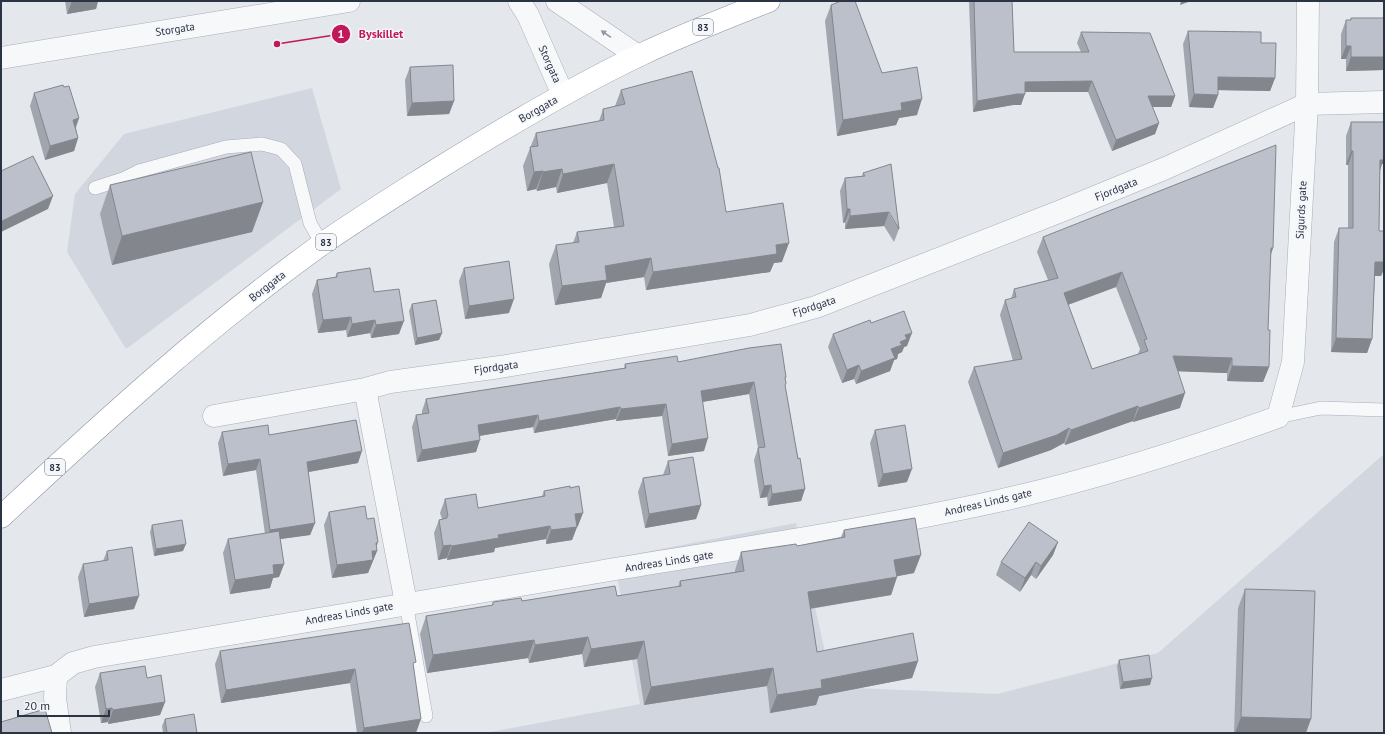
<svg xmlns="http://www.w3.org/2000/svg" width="1385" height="734" viewBox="0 0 1385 734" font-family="'PT Sans',sans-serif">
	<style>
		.built { fill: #d2d6de }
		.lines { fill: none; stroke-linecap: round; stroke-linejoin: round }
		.service-casing { stroke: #a9aeb7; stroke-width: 14 }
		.minor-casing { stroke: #a9aeb7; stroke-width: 23 }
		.tertiary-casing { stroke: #a9aeb7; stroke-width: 23 }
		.trunk-casing { stroke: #8b94a3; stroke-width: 23 }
		.service { stroke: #f7f8fa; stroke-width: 13 }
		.minor { stroke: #f7f8fa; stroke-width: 22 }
		.tertiary { stroke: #f7f8fa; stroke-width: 22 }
		.trunk { stroke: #fff; stroke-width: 22 }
		.wall { fill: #a1a5ae; fill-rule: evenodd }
		.shaded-wall { fill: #83868d }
		.building { fill: #bbc0ca; stroke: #83868d; fill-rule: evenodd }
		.oneway { fill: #9196a0 }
		.labels { text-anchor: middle; stroke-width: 3; stroke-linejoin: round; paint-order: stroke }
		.shield { fill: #f4f6f9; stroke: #676e7b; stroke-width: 1 }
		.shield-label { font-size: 10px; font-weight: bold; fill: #2b3445 }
		.street-label { font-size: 11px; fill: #2b3445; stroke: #f4f6f9 }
		.leader { fill: none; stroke: #c2185b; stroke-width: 1.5 }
		.callout-dot { fill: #c2185b; stroke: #f4f6f9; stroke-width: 1.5 }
		.mark-label { font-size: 12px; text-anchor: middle; font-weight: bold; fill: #fff }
		.callout-label { font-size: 12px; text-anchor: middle; font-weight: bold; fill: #c2185b; stroke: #f4f6f9; stroke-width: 3; stroke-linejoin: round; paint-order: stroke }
	</style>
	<rect width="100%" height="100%" fill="#e4e7ec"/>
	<!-- built -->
	<path class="built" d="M312 88 341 189 126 349 67 252 75 194 124 134Z
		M1384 454V733H485L640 704 614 558 796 523 833 687 997 694 1158 653Z"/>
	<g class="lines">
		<defs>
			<path id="service" d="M95 188 123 179 139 171 226 147 262 144 281 149 295 164 310 223 322 244
				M1278 417 1321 408 1384 410
				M406 603 426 716"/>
			<path id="minor" d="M365 389 406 603
				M214 416 365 389 390 382 500 367 750 325 816 307 1061 211 1166 168 1307 104 1384 102
				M1 690 56 676
				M60 733 55 698 56 676 73 663 94 657C262 628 430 599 598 572 732 550 866 530 998 501 1093 480 1186 450 1278 417L1293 362 1307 104 1308 1"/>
			<path id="tertiary" d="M519 1 528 15 563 95
				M557 1 638 56
				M1 58 349 1"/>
			<path id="trunk" d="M1 517C104 421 208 326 322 244 359 218 398 194 436 170 502 129 569 89 640 55 682 35 726 18 769 1"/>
		</defs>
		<!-- service casing -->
		<use href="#service" class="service-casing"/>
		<!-- minor casing -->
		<use href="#minor" class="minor-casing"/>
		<!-- tertiary casing -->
		<use href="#tertiary" class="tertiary-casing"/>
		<!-- trunk casing -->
		<use href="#trunk" class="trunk-casing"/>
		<!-- service -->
		<use href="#service" class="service"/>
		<!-- minor -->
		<use href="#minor" class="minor"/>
		<!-- tertiary -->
		<use href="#tertiary" class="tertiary"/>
		<!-- trunk -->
		<use href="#trunk" class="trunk"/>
	</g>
	<!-- wall -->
	<path class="wall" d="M65 1H98L96 9 67 14Z
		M969 1H1012L1014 52H1081L1077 43 1081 32 1175 96 1171 107H1152L1159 123 1155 134 1112 151 1088 92H1025L1021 105H1013L973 112Z
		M831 5 882 73 917 115 899 118 896 125 837 136 825 21Z
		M1351 18H1384V70L1346 71V59H1341V34L1346 20H1350Z
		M1188 31 1261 43 1275 78 1270 91 1218 90V95L1213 108 1189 107 1183 44Z
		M410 67 454 101 449 114 407 116 405 80Z
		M621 90 726 212 782 262 774 263 770 272 646 290 644 277 606 283 601 298 555 305 549 264 556 245 573 243 577 232 614 227 607 183 557 193 556 187 537 191 536 189 527 191 523 166 536 133 599 121 603 109 615 106Z
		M34 93 79 118 76 128 78 138 74 151 45 160 30 106Z
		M1351 122H1384V164H1382L1380 169 1379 231H1384V269L1381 276H1375L1372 339 1367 353 1331 352 1334 242 1339 228H1348V165H1346V136Z
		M863 173 899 229 894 242 884 226 845 229V222L843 223 840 191 845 178 862 176Z
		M110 185 263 202 252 232 112 265 100 214Z
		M1043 237 1273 248 1270 256 1268 330 1269 367 1263 382 1227 381V373L1178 371 1180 408 1133 422V421L1065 445 1064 443 1051 450 998 468 968 382 974 367 1013 361 1000 315 1005 300 1011 299 1014 289 1048 280 1037 252ZM1116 287 1140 349 1138 354 1092 369 1068 305Z
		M464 268 509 313 465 319 459 281Z
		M337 273 374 292 399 334 371 338 370 333 347 337 346 330 318 333 312 294 317 280 335 278Z
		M412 304 442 333 439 340 415 345 409 311Z
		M871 323 907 346 904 347 902 352 898 354 897 359 894 360 890 371 856 384 854 379 842 383 828 347 833 334Z
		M678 362 786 377 785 379V387L795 442 805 489 801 501 768 506 767 497 760 498 754 460 758 448 749 394 702 402 704 451 668 456 662 416 616 421V419L534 433 533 427 479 436 476 452 417 462 412 427 416 415 422 414V411L426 399 624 368 625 364Z
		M875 430 907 482 878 487 870 443Z
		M222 432 269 435 358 463 308 472 315 523 310 535 280 539 284 564 279 577 273 578 270 588 230 594 223 553 228 539 265 534 256 470 223 476 218 443Z
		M668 461 701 505 696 519 645 528 638 492 643 478 663 475Z
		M544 491 578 526 577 527 572 540 546 544V539L495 548 494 552 447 560V558L438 560 434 533 439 520 442 519 440 513 445 499 478 508 542 496Z
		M329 512 367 519 377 551 368 573 332 578 324 525Z
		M152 525 183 551 154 556 150 532Z
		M844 530 914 573 897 576V577L891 595 810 609 817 652 918 661 912 678 819 696 816 705 770 713 767 686 644 705 637 659 584 667 582 654 529 663 528 658 427 673 420 634 426 616 492 606 493 602 617 596 678 587 680 581 735 572V570L741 552 797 546 841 537Z
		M1058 542 1053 555 1036 579 1031 575 1020 592 996 575 1001 562Z
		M107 551 134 609 84 617 78 577 83 564 103 561Z
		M1245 589 1306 733H1234L1238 608Z
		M220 651 414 667 416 733H357L350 683 221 703 215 664Z
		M1119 660 1150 685 1120 689 1117 666Z
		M100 673 147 678 165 702 160 715 108 724V722L101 723 95 687Z
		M165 719 197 733H163L162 726Z"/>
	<!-- shaded-wall -->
	<path class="shaded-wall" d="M72 1H98L96 9 67 14Z
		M1181 1H1191L1180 5Z
		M1346 46H1351L1346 59H1341Z
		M1351 57H1384V70L1346 71Z
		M1218 77 1275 78 1270 91 1213 90Z
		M1092 81 1088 92H1021L1025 82Z
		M1017 94H1025L1021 105H1013L973 112 977 101Z
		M1194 94 1218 95 1213 108 1189 107Z
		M1148 96H1175L1171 107H1144Z
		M922 99 917 115 899 118 896 125 837 136 843 120 901 103Z
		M454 101 449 114 407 116 412 103Z
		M79 118 74 131 73 120Z
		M1159 123 1155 134 1112 151 1116 140Z
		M78 138 74 151 45 160 50 146Z
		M1383 150H1384V164H1382L1379 174H1375Z
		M1351 151H1353L1348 165H1346Z
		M614 164 607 183 557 193 563 174Z
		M562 169 556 187 537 191 543 172Z
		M543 171 536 189 527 191 534 172Z
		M53 196 48 209 1 232V224L2 221Z
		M263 202 252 232 112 265 122 236Z
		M847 209H850L845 222 843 223Z
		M889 212 884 226 845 229 850 216Z
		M789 243 782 262 774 263 770 272 646 290 653 272 776 245Z
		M1271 248H1273L1268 263Z
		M651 258 644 277 606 283 601 298 555 305 562 286 605 266Z
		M1375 262H1384V269L1381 276H1370Z
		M1122 272 1116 287 1059 308 1064 293Z
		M514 299 509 313 465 319 469 306Z
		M351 317 346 330 318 333 323 320Z
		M375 320 370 333 347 337 352 324Z
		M404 321 399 334 371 338 376 325Z
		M442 333 439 340 415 345 417 338Z
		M912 333 907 346 904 347 902 352 898 354 897 359 894 360 890 371 856 384 861 371 891 349 900 342 905 335Z
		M1336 338 1372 339 1367 353 1331 352Z
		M1173 356 1232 358 1227 373 1168 371Z
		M859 365 854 379 842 383 847 370Z
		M1232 366 1269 367 1263 382 1227 381Z
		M754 382 749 394 696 403 701 391Z
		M1185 393 1180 408 1133 422 1139 408Z
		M666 404 662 416 616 421 621 409Z
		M1138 406 1133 421 1065 445 1071 430Z
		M620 407 616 419 534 433 539 421Z
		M538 415 533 427 473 437 478 425Z
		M1069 428 1064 443 1051 450 998 468 1003 453Z
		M708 438 704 451 668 456 672 444Z
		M480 440 476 452 417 462 422 450Z
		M362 451 358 463 303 473 307 462Z
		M260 459 256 470 223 476 228 464Z
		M912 469 907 482 878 487 883 474Z
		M771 485 767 497 760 498 764 486Z
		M805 489 801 501 768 506 772 494Z
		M701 505 696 519 645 528 649 514Z
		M583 513 578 526 572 527H577L572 540 546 544 551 530 575 514Z
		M315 523 310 535 266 541 270 530Z
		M550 526 546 539 495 548 494 552 447 560 452 546 498 535Z
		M378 542 375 551H377L368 573 332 578 337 565 376 543Z
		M1058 542 1053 555 1036 579 1041 566Z
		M186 544 183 551 154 556 156 549Z
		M451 545 447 558 438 560 443 546Z
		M921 555 914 573 888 578 894 560Z
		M1036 562 1031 575 1020 592 1025 578Z
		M284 564 279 577 273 578 270 588 230 594 235 580 273 565Z
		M897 577 891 595 801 610 808 592Z
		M139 596 134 609 84 617 89 604Z
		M588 637 582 654 529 663 535 645Z
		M534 640 528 658 427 673 433 655Z
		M644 641 637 659 584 667 591 649Z
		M918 661 912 678 819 696 816 705 770 713 777 695 821 680Z
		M773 668 767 686 644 705 651 687Z
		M355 669 350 683 221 703 226 690Z
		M1152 678 1150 685 1120 689 1123 682Z
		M165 702 160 715 108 724 113 710Z
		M112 708 108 722 101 723 106 709Z
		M1241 717 1311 719 1306 733H1235Z
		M421 719 416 733H362L364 728Z"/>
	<!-- building -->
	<path class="building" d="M841 1H855L882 73 917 67 922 99 901 103 902 110 843 120 831 5Z
		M974 1H1012L1014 52H1089L1081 32 1150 33 1175 96H1148L1159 123 1116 140 1092 81 1025 82V94H1017L977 101Z
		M1351 18H1384V57H1351V46H1346V20H1351Z
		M1188 31 1261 32V43H1276L1275 78 1218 77V95L1194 94Z
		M453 65 454 101 412 103 410 67Z
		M692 71 718 168H719L726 212 783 203 789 243 776 245 777 254 653 272 651 258 605 266 607 280 562 286 556 245 579 242 577 232 624 226 614 164 563 174 562 169 543 172V171L534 172 530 147 538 146 536 133 604 120 603 109 625 104 621 90Z
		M63 85 64 87 69 86 79 118 73 120 78 138 50 146 34 93Z
		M1351 122H1384V160H1380L1379 231H1384V262H1375L1372 339 1336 338 1339 228H1353V151H1351Z
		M1276 145 1273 248H1271L1268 330H1270L1269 367 1232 366V358L1173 356 1185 393 1139 408 1138 406 1071 430 1069 428 1057 435 1003 453 974 367 1022 359 1005 300 1016 297 1014 289 1058 278 1043 237ZM1122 272 1147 339 1144 340 1148 351 1092 369 1064 293Z
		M251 152 263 202 122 236 110 185Z
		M33 156 53 196 2 221 1 218V171Z
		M891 164 899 229 889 212 850 216V209H847L845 178 865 176 863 173Z
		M509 261 514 299 469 306 464 268Z
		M370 268 374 292 399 289 404 321 376 325 375 320 352 324 351 317 323 320 317 280 337 277V273Z
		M436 300 442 333 417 338 412 304Z
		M904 311 912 333 905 335 907 339 900 342 902 345 891 349 895 358 861 371 859 365 847 370 833 334 870 320 871 323Z
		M781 344 786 377H785L786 384 785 385 795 442 798 459 800 458 805 489 772 494 771 485 764 486 758 448 765 447 754 382 701 391 708 438 672 444 666 404 621 409 620 407 539 421 538 415 478 425 480 440 422 450 416 415 429 413 426 399 626 368 625 364 677 356 678 362 749 348Z
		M356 420 362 451 307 462 315 523 270 530 260 459 228 464 222 432 268 425 269 435Z
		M905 425 912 469 883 474 875 430Z
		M693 457 701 505 649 514 643 478 670 474 668 461Z
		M570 486V488L579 486 583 513 575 514 577 527 551 530 550 526 498 535 499 538 452 546 451 545 443 546 439 520 447 518V516H448L445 499 476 494 478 508 545 496 544 491Z
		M365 506 367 519 374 518 378 542 376 543 377 551H372L373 560 337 565 329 512Z
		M915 518 921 555 894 560 897 577 808 592 817 652 913 633 918 661 821 680 822 688 777 695 773 668 651 687 644 641 591 649 588 637 535 645 534 640 433 655 426 616 493 605V602L521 598 522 601 615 586 617 596 681 586 680 581 744 571 741 552 796 544 797 546 845 537 844 530Z
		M182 520 186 544 156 549 152 525Z
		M1029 522 1058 542 1041 566 1036 562 1025 578 1001 562Z
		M279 531 284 564 273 565 274 574 235 580 228 539Z
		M132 547 139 596 89 604 83 564 108 560 107 551Z
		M1245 589 1315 591 1311 719 1241 717Z
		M409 623 416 662 413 663 421 719 364 728 355 669 226 690 220 651Z
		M1149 655 1152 678 1123 682 1119 660Z
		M145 666 147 678 161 675 165 702 113 710 112 708 106 709 100 673Z
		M45 709 52 733H1V722Z
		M194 714 197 733H167L165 719Z"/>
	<!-- one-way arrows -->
	<defs><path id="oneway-solid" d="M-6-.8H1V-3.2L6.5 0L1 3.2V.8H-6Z"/></defs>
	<use class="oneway" href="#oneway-solid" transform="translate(606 34) rotate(-146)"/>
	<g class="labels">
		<!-- shield labels -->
		<g class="shield">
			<rect x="693" y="19" width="20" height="16" rx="3"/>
			<rect x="316" y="234" width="20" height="16" rx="3"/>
			<rect x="45" y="459" width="20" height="16" rx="3"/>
		</g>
		<g class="shield-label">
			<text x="703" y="31">83</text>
			<text x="326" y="246">83</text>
			<text x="55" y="471">83</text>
		</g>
		<!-- street labels -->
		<g class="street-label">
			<text transform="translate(175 29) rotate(-9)" y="4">Storgata</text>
			<text transform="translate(550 64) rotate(66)" y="4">Storgata</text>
			<text transform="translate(538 109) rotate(-30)" y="4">Borggata</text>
			<text transform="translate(1116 189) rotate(-22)" y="4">Fjordgata</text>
			<text transform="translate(1301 210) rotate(-87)" y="4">Sigurds gate</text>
			<text transform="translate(267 286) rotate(-38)" y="4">Borggata</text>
			<text transform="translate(814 306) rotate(-18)" y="4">Fjordgata</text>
			<text transform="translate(496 367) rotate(-8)" y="4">Fjordgata</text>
			<text transform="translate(988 502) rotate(-13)" y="4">Andreas Linds gate</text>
			<text transform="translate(669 561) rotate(-9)" y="4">Andreas Linds gate</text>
			<text transform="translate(349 613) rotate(-10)" y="4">Andreas Linds gate</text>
		</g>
	</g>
	<!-- callouts -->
	<path class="leader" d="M277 44L341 34"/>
	<g class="callout-dot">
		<circle cx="277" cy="44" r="4"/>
		<circle cx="341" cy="34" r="10"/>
	</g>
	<g class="mark-label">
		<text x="341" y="38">1</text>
	</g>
	<g class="callout-label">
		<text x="381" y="38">Byskillet</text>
	</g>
	<!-- border -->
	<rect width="1385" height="734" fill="none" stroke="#2b3445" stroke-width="4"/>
	<!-- scale -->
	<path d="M18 710v6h91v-6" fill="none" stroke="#2b3445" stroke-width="2"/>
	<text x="24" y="710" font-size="12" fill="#2b3445" stroke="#f4f6f9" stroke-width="3" paint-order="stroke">20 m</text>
</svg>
